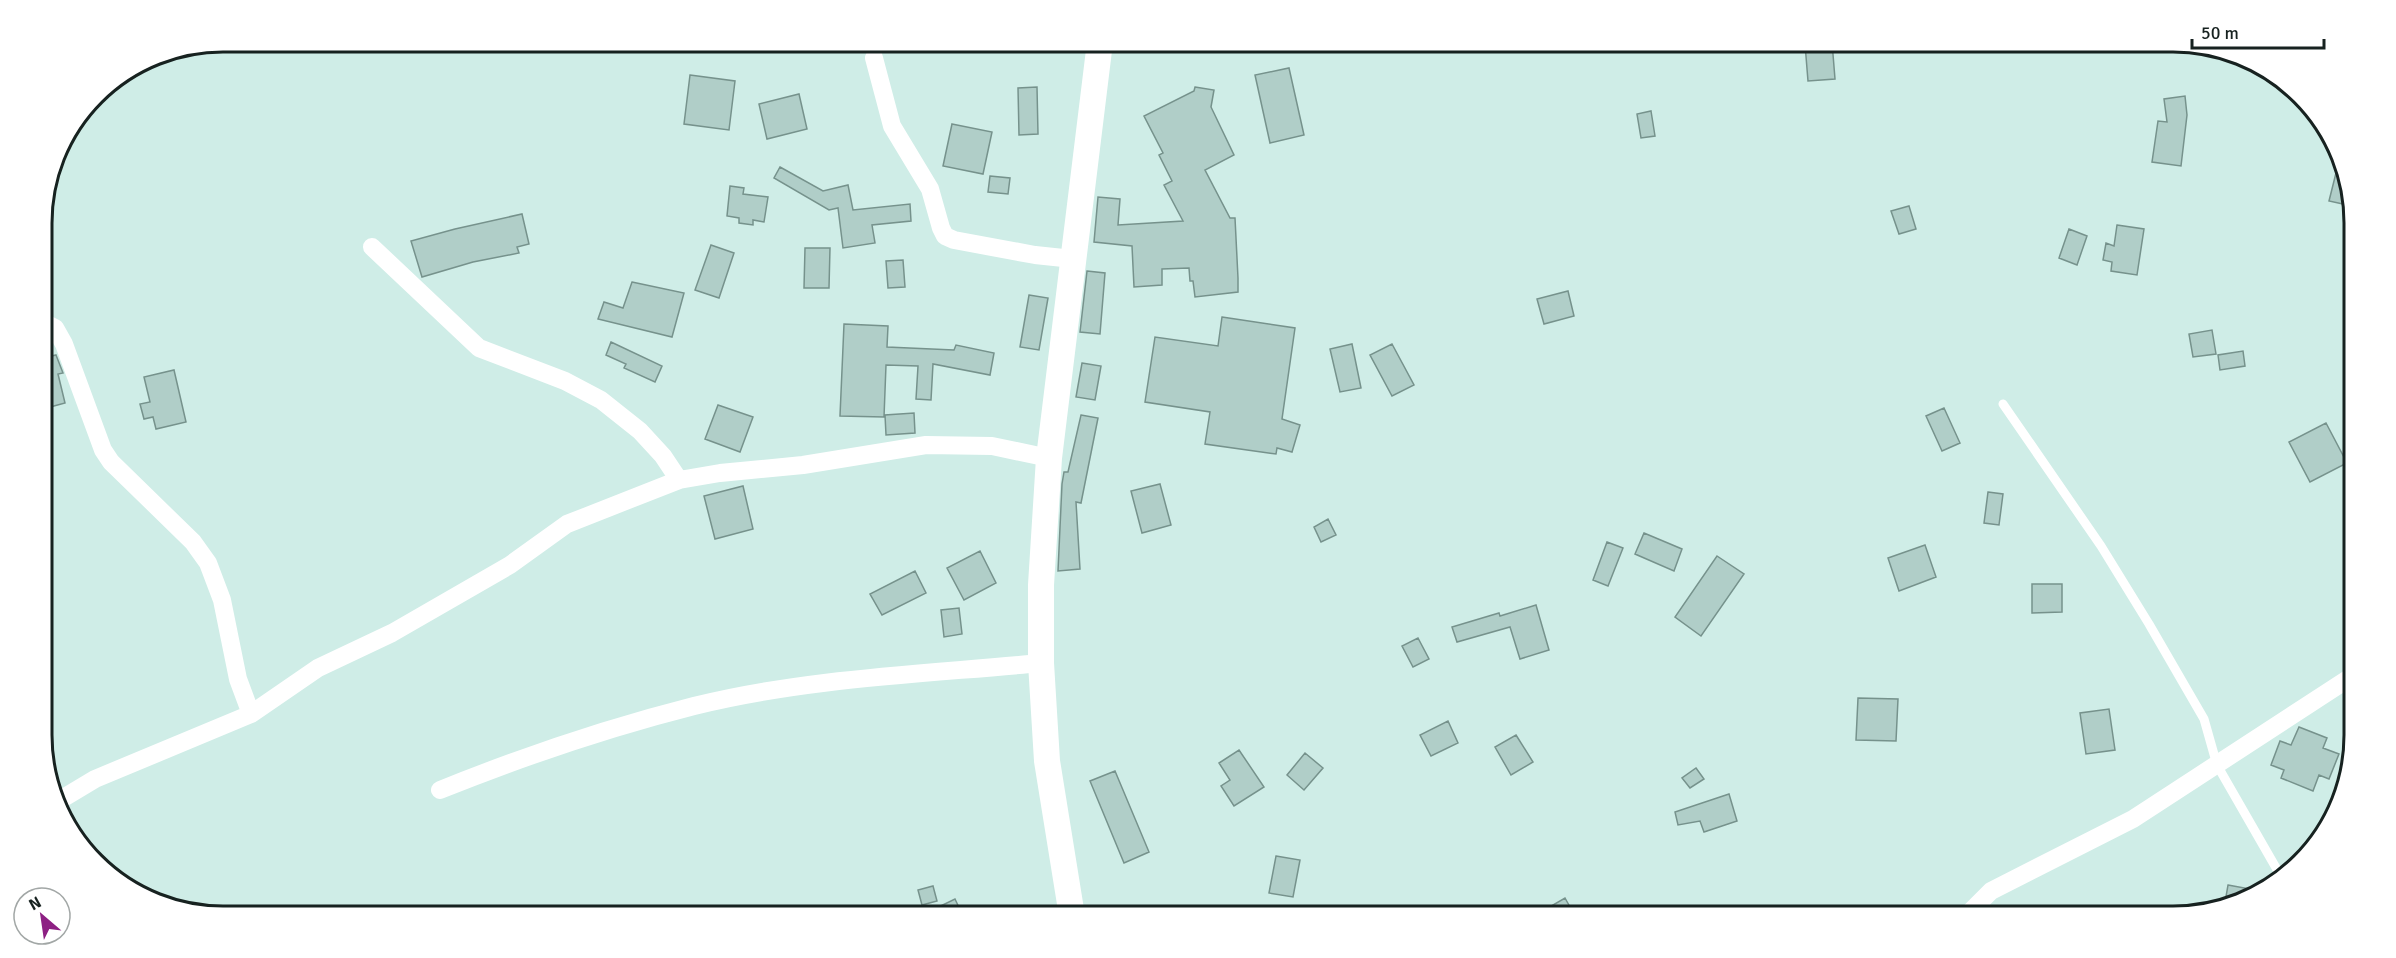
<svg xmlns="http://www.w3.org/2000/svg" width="2396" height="958" viewBox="0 0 2396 958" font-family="Signika,sans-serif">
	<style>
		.building { fill: #b0cec8; stroke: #76928c; stroke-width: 1.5 }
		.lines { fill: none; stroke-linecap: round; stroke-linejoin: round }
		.lane { stroke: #fff; stroke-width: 9 }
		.street { stroke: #fff; stroke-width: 18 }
		.secondary { stroke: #fff; stroke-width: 26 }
		.rim { fill: none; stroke: #172220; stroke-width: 3 }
	</style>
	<rect width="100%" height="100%" fill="#cfede7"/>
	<!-- building -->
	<path class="building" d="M1832 42 1835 79 1808 81 1805 44Z
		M1289 68 1304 135 1270 143 1255 75Z
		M690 75 735 81 729 130 684 124Z
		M1037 87 1038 134 1019 135 1018 88Z
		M1195 87 1214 90 1211 107 1234 155 1205 170 1230 218H1235L1238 278V292L1195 297 1193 281H1190L1189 268 1162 269V285L1134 287 1132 246 1094 242 1098 197 1120 199 1118 225 1183 221 1164 185 1172 181 1159 155 1163 153 1144 116 1194 91Z
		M799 94 807 129 767 139 759 104Z
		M2185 96 2187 115 2181 166 2152 162 2158 121 2167 122 2164 99Z
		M1651 111 1655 136 1641 138 1637 114Z
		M952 124 992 132 983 174 943 166Z
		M2338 165 2352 199V206L2329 201Z
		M780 167 823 191 848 185 853 210 910 204 911 221 872 225 875 243 843 248 838 208 829 210 774 178Z
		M990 176 1010 178 1008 194 988 192Z
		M730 186 744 188 743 194 768 197 764 222 753 220V225L739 223V218L727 216Z
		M1909 206 1916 229 1899 234 1891 211Z
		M522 214 529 244 517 247 519 253 473 262 422 277 411 241 455 229Z
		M2117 225 2144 229 2137 275 2111 271 2112 262 2103 260 2106 243 2114 246Z
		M2069 229 2087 236 2077 265 2059 258Z
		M711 245 734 253 719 298 695 290Z
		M805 248H830L829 288H804Z
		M903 260 905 287 888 288 886 261Z
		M1087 271 1105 273 1100 334 1080 332Z
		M632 282 684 293 672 337 598 319 604 302 623 308Z
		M1568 291 1574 316 1544 324 1537 299Z
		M1029 295 1048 298 1039 350 1020 347Z
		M1222 317 1295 328 1282 419 1300 425 1292 452 1277 448 1276 454 1205 444 1210 412 1145 402 1155 337 1218 346Z
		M844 324 888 326 887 347 954 350 956 345 994 353 990 375 933 364 931 400 916 399 918 366 886 365 884 417 840 416Z
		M2212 330 2216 354 2193 357 2189 334Z
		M611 342 662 366 655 382 624 368 626 364 606 355Z
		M1352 344 1361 388 1340 392 1330 349Z
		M1392 344 1414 385 1392 396 1370 355Z
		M2243 351 2245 366 2220 370 2218 355Z
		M56 355 63 373 58 374 65 403 43 409V358Z
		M1082 363 1101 366 1095 400 1076 397Z
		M174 370 186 422 156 429 153 417 144 419 140 404 150 402 144 377Z
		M718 405 753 417 740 452 705 439Z
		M1944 408 1960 443 1942 451 1926 416Z
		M914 413 915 433 886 435 885 415Z
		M1081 415 1098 418 1081 503 1076 502 1080 569 1058 571 1062 484 1064 472H1068Z
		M2326 423 2347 463 2310 482 2289 442Z
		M1160 484 1171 525 1142 533 1131 491Z
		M743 486 753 529 715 539 704 496Z
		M1988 492 2003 494 1999 525 1984 523Z
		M1328 519 1336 535 1321 542 1314 527Z
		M1644 533 1682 549 1674 571 1635 554Z
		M1607 542 1623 548 1608 586 1593 580Z
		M1925 545 1936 577 1899 591 1888 558Z
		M980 551 996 583 964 600 947 568Z
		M1717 556 1744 574 1701 636 1675 617Z
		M915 571 926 593 882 615 870 594Z
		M2032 584H2062V612L2032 613Z
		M1536 605 1549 650 1520 659 1510 627 1457 642 1452 627 1499 613 1500 616Z
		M959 608 962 634 944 637 941 610Z
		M1418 638 1429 659 1413 667 1402 646Z
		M1858 698 1898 699 1896 741 1856 740Z
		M2109 709 2115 750 2086 754 2080 713Z
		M1448 721 1458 743 1431 756 1420 735Z
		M2299 727 2327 738 2323 748 2339 754 2329 779 2319 775 2313 791 2281 778 2284 770 2271 765 2280 741 2291 745Z
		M1516 735 1533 762 1511 775 1495 747Z
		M1239 750 1264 787 1234 806 1221 786 1230 780 1219 763Z
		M1305 753 1323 768 1304 790 1287 775Z
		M1696 768 1704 779 1690 788 1682 778Z
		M1115 771 1149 852 1124 863 1090 781Z
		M1729 794 1737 821 1704 832 1700 821 1678 825 1675 812Z
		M1276 856 1300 860 1293 897 1269 893Z
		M2228 885 2261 891 2231 906 2224 908Z
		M933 886 937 901 922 905 918 890Z
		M1565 898 1575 916H1534Z
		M955 899 963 916H920Z"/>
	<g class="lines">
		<!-- lane -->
		<path class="lane" d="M2003 404 2101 546 2149 624 2204 719 2217 765 2279 873 2284 878"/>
		<!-- street -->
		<path class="street" d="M874 58 892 126 930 189 941 228 945 236 954 240 1035 255 1073 259
			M372 247 479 348 565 381 601 400 640 431 663 456 679 480
			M43 322 55 328 64 344 103 450 111 462 193 542 208 563 222 600 238 679 251 714
			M440 790C522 757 607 728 694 706 807 678 926 674 1041 663
			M60 800 95 779 251 714 318 668 392 633 510 565 567 524 679 480 720 473 803 465 926 445 992 446 1049 458
			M1966 916 1991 891 2133 819 2354 675"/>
		<!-- secondary -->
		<path class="secondary" d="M1072 916 1047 761 1041 663V585L1049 458 1100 42"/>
	</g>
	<!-- crop -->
	<path d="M0 0H2396V958H0ZM223 52H2173A171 171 0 0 1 2344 223V735A171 171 0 0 1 2173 906H223A171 171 0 0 1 52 735V223A171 171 0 0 1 223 52Z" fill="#fff" fill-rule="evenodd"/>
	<path class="rim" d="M223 52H2173A171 171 0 0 1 2344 223V735A171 171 0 0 1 2173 906H223A171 171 0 0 1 52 735V223A171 171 0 0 1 223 52Z"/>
	<!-- north arrow -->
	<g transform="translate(42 916) rotate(331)"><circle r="28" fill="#ffffff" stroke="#a2a7a6" stroke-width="1.5"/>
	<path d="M0-4.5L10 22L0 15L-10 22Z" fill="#8d2083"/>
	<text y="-9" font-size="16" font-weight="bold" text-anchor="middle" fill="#172220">N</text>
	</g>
	<!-- scale -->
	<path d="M2192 39v9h132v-9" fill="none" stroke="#172220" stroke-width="3"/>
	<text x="2201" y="39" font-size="18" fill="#172220" stroke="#ffffff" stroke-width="4.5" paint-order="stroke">50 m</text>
</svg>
